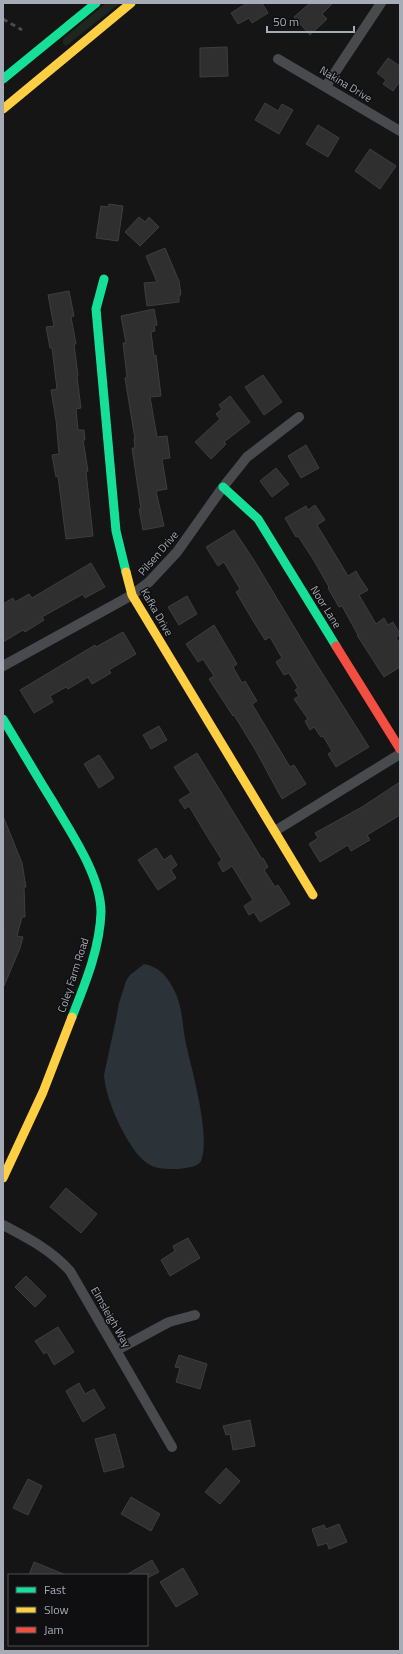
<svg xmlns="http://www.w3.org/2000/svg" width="403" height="1654" viewBox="0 0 403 1654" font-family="'Titillium Web',sans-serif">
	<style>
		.green { fill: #1f251f }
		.water { fill: #2b3238 }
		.building { fill: #2f2f30; stroke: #3d3e41 }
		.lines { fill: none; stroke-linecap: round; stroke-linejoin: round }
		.street { stroke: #494a4d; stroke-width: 10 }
		.fast { stroke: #16e098; stroke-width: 9 }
		.slow { stroke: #ffcf43; stroke-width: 9 }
		.jam { stroke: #f24e42; stroke-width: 9 }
		.rail { stroke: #4a4b4d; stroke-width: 3; stroke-dasharray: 5 4; stroke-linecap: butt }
		.labels { text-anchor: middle; stroke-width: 3; stroke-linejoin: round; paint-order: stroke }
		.street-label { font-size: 11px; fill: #a6acb5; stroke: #0f0f11 }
	</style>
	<rect width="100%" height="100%" fill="#151515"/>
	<!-- green -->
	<path class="green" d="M106 3H120L66 46 63 44V39Z"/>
	<!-- water -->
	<path class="water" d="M144 964C159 967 166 975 173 988 183 1006 182 1025 186 1044 192 1071 211 1136 201 1161 198 1167 186 1168 179 1169 168 1169 156 1170 147 1163 127 1149 105 1098 104 1075L116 1019 119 1003 126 981 130 975Z"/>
	<!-- building -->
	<path class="building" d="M247 3H262L268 13 252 23 249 18 238 24 231 13Z
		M310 3H333L322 14 327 19 310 35 294 17Z
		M227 47 228 76 200 77V48Z
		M388 58 400 66V81L393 91 383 84 386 80 377 73Z
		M265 103 278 111 282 104 293 110 279 134 255 120Z
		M318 125 339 138 328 157 306 144Z
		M370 149 396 166 380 189 355 171Z
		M109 204 123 206 118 241 96 238 101 206 108 207Z
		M139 217 145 222 149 217 159 227 140 246 125 232Z
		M165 248 179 281 181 295H179V302L147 306 144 283 157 282 146 256Z
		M69 291 74 316 71 317 76 344H74L78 376 77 377 81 408 76 409 78 430H84L85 440H83L88 471 86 472 93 536 66 539 58 476 56 477 52 455 59 454 56 420 51 390 57 389 52 348H50L46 327 54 326 48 295Z
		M154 309 157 325 154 326 155 331 151 332 154 356 156 355 161 396 150 397 157 437 167 436 170 458 162 459 167 489 156 491 164 526 143 530 139 509H141L132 448H135L134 439H135L125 378 127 377 123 343H126L121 316Z
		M263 375 282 402 264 415 245 387Z
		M230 396 250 422 224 442 226 444 211 459 195 442 220 419 216 414 222 409 219 405Z
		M306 445 319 468 301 478 288 456Z
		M276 468 289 484 272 497 260 481Z
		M315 505 325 520 317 525 348 576 356 571 360 578 368 590 359 595 376 624 384 618 388 625 393 622 400 634 396 638 400 644V667L384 677 357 635H358L342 606 339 607 328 588 329 587 313 559 298 536 296 537 285 518 306 506 308 510Z
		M234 530 255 562 317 665 369 747 336 767 328 754 332 751 323 736 321 737 314 727 310 730 305 721 308 719 294 699 299 696 295 690 298 688 289 673 284 675 276 662 282 658 270 637 265 640 252 619 236 592 240 589 224 562 218 566 206 547Z
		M91 563 105 587 85 598 83 594 42 617 44 620 25 632 23 630 3 642V604L13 598 15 602 29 594 32 598Z
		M187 596 197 614 179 625 168 607Z
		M214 625 237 664 233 667 242 683 245 681 257 701 252 704 290 767 294 765 306 784 282 799 256 751 234 715 233 716 209 679 214 676 203 659 198 662 186 644Z
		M123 632 136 654 109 670 111 673 92 684 88 677 68 689 66 687 50 696 53 702 34 713 20 690 95 645 96 647Z
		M159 726 167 740 151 749 143 735Z
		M197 753 262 859 263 858 268 867 264 870 275 887 278 885 290 904 260 922 254 912 249 915 244 906 253 900 232 866 223 872 218 863 222 860 207 836 189 806 185 809 179 800 191 793 174 767Z
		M99 755 114 778 99 788 84 764Z
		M400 782V815L367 835 370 840 351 851 348 845 320 862 309 844 318 838 315 833 362 807Z
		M3 816 22 863 26 887H24L25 917H22L17 936 23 937 20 948 4 986Z
		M156 848 164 860 171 855 177 865 171 870 176 878 158 890 138 860Z
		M66 1188 97 1214 81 1233 50 1207Z
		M188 1238 200 1258 170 1276 161 1260 175 1251 173 1246Z
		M26 1276 46 1296 35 1307 15 1287Z
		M58 1327 74 1352 54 1365 47 1352 44 1354 35 1341Z
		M179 1355 207 1364 200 1389 176 1382 180 1368 175 1367Z
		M79 1383 85 1394 94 1389 105 1408 83 1422 66 1391Z
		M250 1420 255 1446 233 1450 230 1434 226 1435 223 1426Z
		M115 1434 124 1467 104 1472 95 1439Z
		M226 1468 240 1481 220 1504 205 1492Z
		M28 1479 42 1486 28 1515 13 1508Z
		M131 1497 160 1514 151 1531 121 1514Z
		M339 1524 347 1542 329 1549 327 1543 318 1546 312 1529 324 1525 326 1529Z
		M152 1560 159 1572 147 1578V1575H126Z
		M34 1562 66 1575H29Z
		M183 1568 198 1594 176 1607 160 1582Z"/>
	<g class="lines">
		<!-- street -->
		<path class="street" d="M278 59 400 131
			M326 86 381 3
			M3 666 132 595 149 582 177 552 223 487 247 457 299 417
			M275 831 400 754
			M3 1225C28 1238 51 1250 70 1271L172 1447
			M117 1350 169 1322 195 1315"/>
		<!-- fast -->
		<path class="fast" d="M3 79 96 3
			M104 279 96 309 116 531 126 572
			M223 487 258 519 336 646
			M3 719C20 747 36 775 53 802 71 833 101 876 101 912 100 948 85 984 72 1017"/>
		<!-- slow -->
		<path class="slow" d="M3 109 131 3
			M126 572 132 595 313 895
			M3 1178 43 1092 72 1017"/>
		<!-- jam -->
		<path class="jam" d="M336 646 400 749"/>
		<!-- rail -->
		<path class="rail" d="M3 19 22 30"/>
	</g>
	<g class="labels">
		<!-- street labels -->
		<g class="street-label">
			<text transform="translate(346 84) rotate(31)" y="4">Nakina Drive</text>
			<text transform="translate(158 553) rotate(-49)" y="4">Pilsen Drive</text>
			<text transform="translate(326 607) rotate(58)" y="4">Noor Lane</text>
			<text transform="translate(157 612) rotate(60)" y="4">Kafka Drive</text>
			<text transform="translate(73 975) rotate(-72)" y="4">Coley Farm Road</text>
			<text transform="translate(111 1317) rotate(60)" y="4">Elmsleigh Way</text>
		</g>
	</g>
	<!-- border -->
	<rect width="403" height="1654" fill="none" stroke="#a6acb5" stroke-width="8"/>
	<!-- legend -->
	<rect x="8" y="1574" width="140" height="72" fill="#0f0f11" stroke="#4b4e53"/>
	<rect x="16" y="1587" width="20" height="6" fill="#16e098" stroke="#4b4e53"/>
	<text x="44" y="1594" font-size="12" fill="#a6acb5">Fast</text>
	<rect x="16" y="1607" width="20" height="6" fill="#ffcf43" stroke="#4b4e53"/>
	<text x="44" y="1614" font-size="12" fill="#a6acb5">Slow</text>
	<rect x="16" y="1627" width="20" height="6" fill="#f24e42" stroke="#4b4e53"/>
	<text x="44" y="1634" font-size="12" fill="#a6acb5">Jam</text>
	<!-- scale -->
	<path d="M267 26v6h87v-6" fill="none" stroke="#a6acb5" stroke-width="2"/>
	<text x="273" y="26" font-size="12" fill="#a6acb5" stroke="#0f0f11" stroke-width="3" paint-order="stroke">50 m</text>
</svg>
